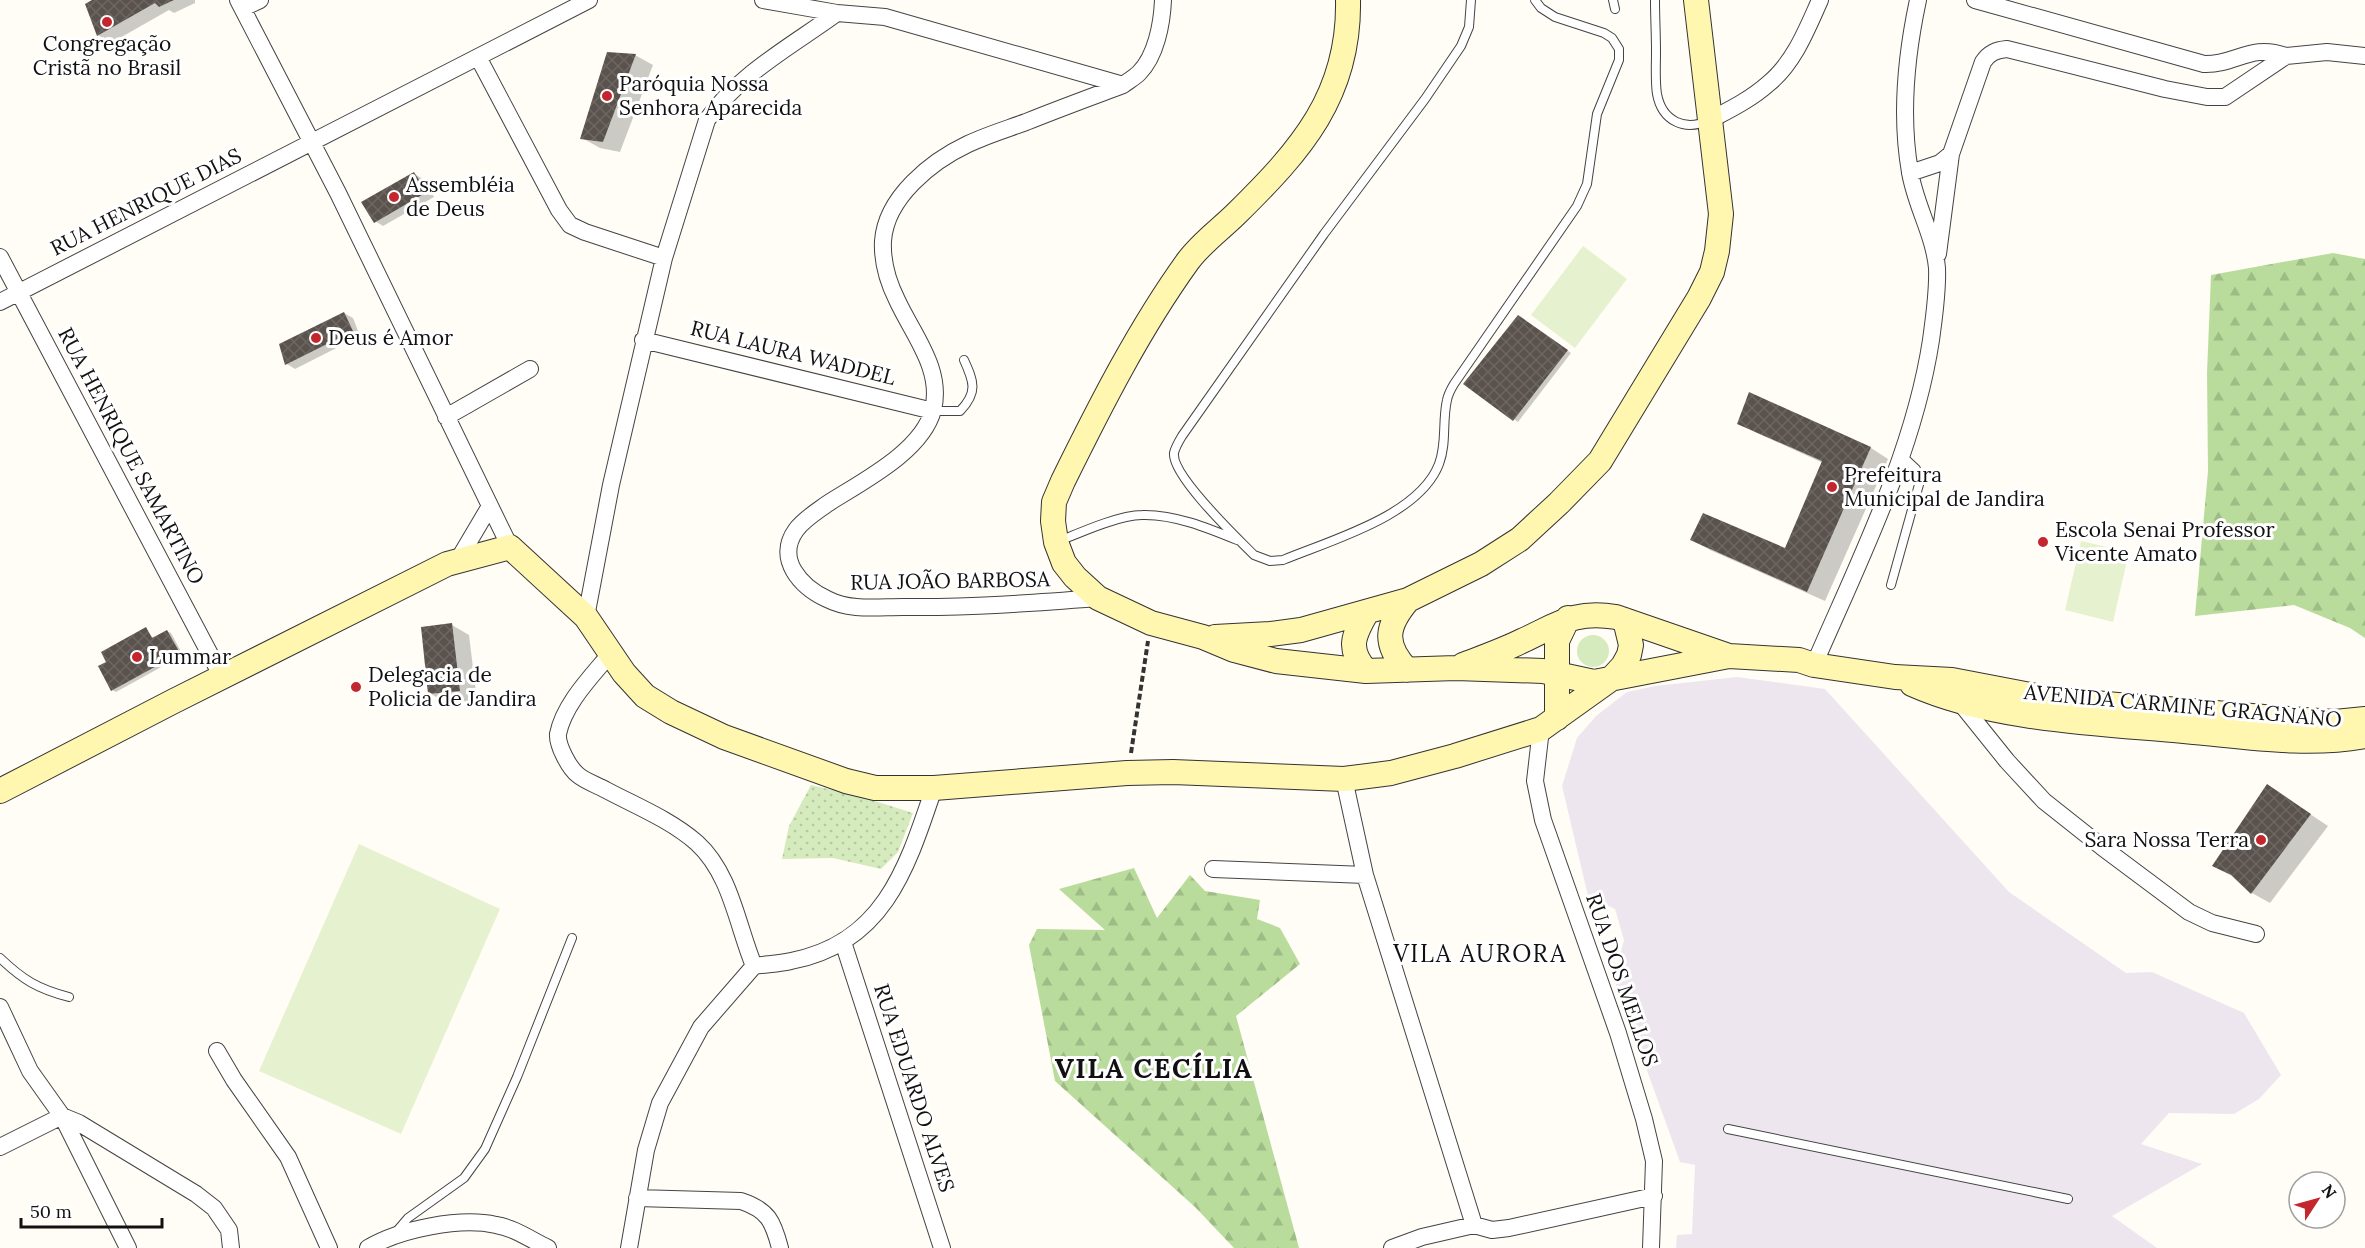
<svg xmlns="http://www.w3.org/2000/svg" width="2365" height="1248" viewBox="0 0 2365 1248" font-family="Lora,serif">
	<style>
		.industrial { fill: #eee6ef }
		.grass { fill: #d5ebbd }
		.forest { fill: url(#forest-firs) }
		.park { fill: url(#park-dots) }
		.pitch { fill: #e6f2cf }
		.shadow { fill: #0003 }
		.building { fill: url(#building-cross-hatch) }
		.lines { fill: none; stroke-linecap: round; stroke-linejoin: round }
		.lane-casing { stroke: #444; stroke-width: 10 }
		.street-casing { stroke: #444; stroke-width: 18 }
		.secondary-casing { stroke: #333; stroke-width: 26 }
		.path { stroke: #333; stroke-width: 4; stroke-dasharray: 6 3; stroke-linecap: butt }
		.lane { stroke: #fff; stroke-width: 8 }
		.street { stroke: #fff; stroke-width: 16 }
		.secondary { stroke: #fff6b0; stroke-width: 24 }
		.poi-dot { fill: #c4262e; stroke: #fff; stroke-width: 2 }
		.labels { text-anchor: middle; stroke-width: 6; stroke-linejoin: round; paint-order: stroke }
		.poi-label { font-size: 21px; fill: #111; stroke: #fff; text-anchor: start }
		.street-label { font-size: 21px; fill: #111; stroke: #fff }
		.quarter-label { font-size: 24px; letter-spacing: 1.5px; fill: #111; stroke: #fff }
		.district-label { font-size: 27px; font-weight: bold; letter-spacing: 1.5px; fill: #111; stroke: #fff }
	</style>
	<defs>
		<pattern id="forest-firs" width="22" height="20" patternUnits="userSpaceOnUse" patternTransform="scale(1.5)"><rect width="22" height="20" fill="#b9dc9c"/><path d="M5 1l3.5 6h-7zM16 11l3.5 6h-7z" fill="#9ebc85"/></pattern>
		<pattern id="park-dots" width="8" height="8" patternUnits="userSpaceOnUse" patternTransform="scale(1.5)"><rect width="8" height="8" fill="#d5ebbd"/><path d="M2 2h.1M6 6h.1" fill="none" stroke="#b6c8a1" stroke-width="1.8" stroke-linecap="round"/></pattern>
		<pattern id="building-cross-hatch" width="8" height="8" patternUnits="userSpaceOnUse" patternTransform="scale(1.5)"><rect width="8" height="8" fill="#5a524d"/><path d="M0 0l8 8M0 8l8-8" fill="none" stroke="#6d6662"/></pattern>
	</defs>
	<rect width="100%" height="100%" fill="#fffdf5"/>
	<!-- industrial -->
	<path class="industrial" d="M1737 677 1825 689 2009 892 2126 973 2152 972 2244 1013 2281 1075 2259 1099 2234 1114 2169 1113 2141 1144 2202 1164 2112 1216 2157 1248H1676L1677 1235 1692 1234 1695 1165 1680 1162 1614 979 1624 940 1615 909 1588 896 1562 786 1577 738 1596 716 1627 692 1655 686Z"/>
	<!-- grass -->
	<path class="grass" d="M1577 651a16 16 0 1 1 32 0a16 16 0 1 1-32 0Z"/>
	<!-- forest -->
	<path class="forest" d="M2333 253 2365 259V638L2350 628 2294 605 2195 616 2208 471 2207 373 2211 275Z
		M1134 868 1157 918 1190 875 1205 891 1260 900 1257 919 1280 928 1300 964 1236 1016 1299 1248H1234L1195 1207 1055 1081 1029 945 1037 929 1105 930 1059 889Z"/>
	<!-- park -->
	<path class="park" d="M811 785 859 796 913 813 898 852 881 869 833 858 782 859 789 826Z"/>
	<!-- pitch -->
	<path class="pitch" d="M1583 246 1627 279 1575 348 1531 315Z
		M2081 541 2129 552 2113 622 2065 610Z
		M359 844 500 909 401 1134 259 1071Z"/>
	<!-- shadow -->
	<path class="shadow" d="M95 0H195V3L174 13 169 10 111 43 98 35 87 5Z
		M635 55 653 65 620 152 600 148 582 138Z
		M414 174 423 179 434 197 383 226 375 221Z
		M344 313 353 318 360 336 295 369 287 364Z
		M1522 319 1571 353 1518 422 1465 383Z
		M1750 394 1871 448 1888 459 1825 601 1710 550 1692 540 1786 550 1823 463 1757 433 1739 423Z
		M452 625 469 635 477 700 447 703 429 693Z
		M146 629 154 639 167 631 171 633 183 655 116 692 112 690 108 662Z
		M2268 786 2328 826 2270 903 2252 893 2236 877Z"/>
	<!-- building -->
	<path class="building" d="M92 0H174L159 7 155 3 97 36 85 4Z
		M607 52 636 54 603 142 580 139Z
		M414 172 427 192 374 223 361 202Z
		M344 312 353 331 285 365 279 344Z
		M1518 315 1568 350 1513 421 1463 384Z
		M1749 392 1871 447 1807 592 1690 540 1703 513 1785 548 1822 461 1737 424Z
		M452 623 460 691 428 694 421 627Z
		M146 627 152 638 167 630 180 653 111 691 98 666 106 662 101 652Z
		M2267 784 2311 814 2251 894 2231 875 2212 866Z"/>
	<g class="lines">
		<defs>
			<path id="lane" d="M1471 0 1469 27 1461 46 1425 99 1324 234 1182 436C1179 441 1175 448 1174 453 1171 475 1237 538 1254 555L1270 561 1283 560C1331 540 1419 516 1439 464 1447 443 1442 422 1447 400 1448 395 1451 389 1454 384L1577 206 1587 184 1597 114 1619 60V49L1612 38 1604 33 1555 17 1541 8 1535 0
				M1613 0 1615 9
				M1655 0C1655 17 1656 34 1656 52 1656 65 1655 81 1657 94 1662 121 1685 132 1709 120
				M933 411H960C978 392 974 382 964 360
				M1057 542C1079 533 1119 515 1142 515 1174 514 1208 528 1237 540
				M1891 585 1920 481 1916 469 1902 456
				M0 958C23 980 38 989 69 997
				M1728 1129 2068 1199
				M396 1232 408 1218 464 1178 485 1149 517 1077 572 938"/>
			<path id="street" d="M238 0 338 193 510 547
				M763 0 837 13 885 17 1123 85
				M1975 0 2204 64C2236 65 2250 43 2286 56
				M243 8 260 0
				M478 57 559 210 570 225 585 232 664 258
				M1712 119C1731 109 1751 99 1768 84 1794 63 1807 29 1820 0
				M1910 173 1940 163 1951 154 1983 62C1989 53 1996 50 2007 49L2165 89 2207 97H2225L2286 56 2327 52 2365 56
				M1938 254 1951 154
				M0 257 222 677
				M0 302 589 0
				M643 340 933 411
				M446 417 530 369
				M458 560 490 506
				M1098 598C1033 603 968 608 903 607 877 607 850 611 827 599 801 587 775 559 796 530 803 520 816 512 827 504 861 482 922 452 933 410 943 369 913 335 897 300 888 282 882 261 883 241 886 197 932 161 968 144 987 135 1007 129 1026 122 1058 109 1091 97 1123 85 1128 81 1134 78 1139 73 1156 56 1162 24 1163 0
				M586 617 611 485 664 258 707 120C739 74 793 45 837 13
				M610 654C591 677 564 704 558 734 557 745 569 768 578 775 585 781 597 785 606 790 636 806 671 820 697 843 731 874 737 925 754 966
				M1814 665C1859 561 1914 452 1931 340 1934 317 1938 292 1937 268 1934 235 1915 204 1910 172 1900 115 1906 56 1918 0
				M1958 700 2007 761 2044 801 2102 847 2189 912 2212 923 2256 934
				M1541 729 1535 781 1543 820 1618 1033 1644 1119 1654 1161 1651 1248
				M1344 779 1365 875 1474 1225
				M1213 869 1365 875
				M843 942 942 1248
				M754 966C766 964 779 964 791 961 884 943 907 868 934 788
				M0 1007 30 1071 62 1116 128 1248
				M217 1051 234 1080 288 1157 329 1248
				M0 1147 62 1116 79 1123 196 1194 214 1208 229 1230 231 1248
				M637 1198 741 1201C768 1210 773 1221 780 1248
				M368 1248C400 1229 460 1217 496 1225 515 1228 531 1240 548 1248
				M629 1248 646 1150 660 1103 701 1027 754 966
				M1392 1248 1422 1237 1474 1225 1492 1230 1509 1228 1654 1196"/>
			<path id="secondary" d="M1348 0C1350 95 1301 150 1237 213 1221 229 1202 242 1188 261 1139 329 1100 406 1063 481L1054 502 1053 521 1056 542 1064 563 1075 577 1098 598 1151 623 1203 637 1234 650 1276 661 1366 671 1456 668 1543 671 1594 682 1729 656 1799 660 1814 665 1895 677 1952 680 2057 700 2276 718 2335 722 2365 719
				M1215 637 1270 634 1301 630 1408 600 1481 564 1520 539 1559 503 1600 461 1699 298 1712 272 1717 251 1721 214 1696 0
				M1463 665C1484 657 1504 650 1524 640 1559 624 1575 610 1616 617L1729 656
				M1407 670C1383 644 1386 626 1408 600
				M1366 671C1347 649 1353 636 1367 612
				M1912 684C1993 720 2096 723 2184 731 2244 736 2305 747 2365 736
				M1557 718V641L1568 618
				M0 791 174 701 447 564 510 547 586 617 624 673 645 696 671 712 724 737 846 781 875 788H934L1127 773 1173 772 1344 779 1391 773 1455 756 1541 729 1611 679 1623 666 1629 655 1631 645 1625 620"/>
		</defs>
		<!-- lane casing -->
		<use href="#lane" class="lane-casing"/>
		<!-- street casing -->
		<use href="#street" class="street-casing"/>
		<!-- secondary casing -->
		<use href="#secondary" class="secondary-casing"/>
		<!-- path -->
		<path class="path" d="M1131 753 1148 641"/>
		<!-- lane -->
		<use href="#lane" class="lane"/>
		<!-- street -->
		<use href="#street" class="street"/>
		<!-- secondary -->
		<use href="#secondary" class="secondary"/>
	</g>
	<!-- markers -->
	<g class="poi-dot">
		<circle cx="107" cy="22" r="6"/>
		<circle cx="607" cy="96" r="6"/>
		<circle cx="394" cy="197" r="6"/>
		<circle cx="316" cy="338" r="6"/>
		<circle cx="1832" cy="487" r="6"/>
		<circle cx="2043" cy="542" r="6"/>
		<circle cx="137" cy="657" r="6"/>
		<circle cx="356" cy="687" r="6"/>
		<circle cx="2261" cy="840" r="6"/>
	</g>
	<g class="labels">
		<!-- poi labels -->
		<g class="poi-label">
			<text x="107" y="51" text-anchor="middle">Congregação<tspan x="107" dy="24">Cristã no Brasil</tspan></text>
			<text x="619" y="91">Paróquia Nossa<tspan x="619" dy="24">Senhora Aparecida</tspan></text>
			<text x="406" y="192">Assembléia<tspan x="406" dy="24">de Deus</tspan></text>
			<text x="328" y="345">Deus é Amor</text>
			<text x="1844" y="482">Prefeitura<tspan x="1844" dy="24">Municipal de Jandira</tspan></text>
			<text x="2055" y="537">Escola Senai Professor<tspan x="2055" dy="24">Vicente Amato</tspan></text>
			<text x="149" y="664">Lummar</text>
			<text x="368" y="682">Delegacia de<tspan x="368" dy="24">Policia de Jandira</tspan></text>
			<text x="2249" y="847" text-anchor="end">Sara Nossa Terra</text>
		</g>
		<!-- street labels -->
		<g class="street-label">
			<text transform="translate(146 202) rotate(-27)" y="7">RUA HENRIQUE DIAS</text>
			<text transform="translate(793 353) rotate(14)" y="7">RUA LAURA WADDEL</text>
			<text transform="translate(131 456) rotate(62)" y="7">RUA HENRIQUE SAMARTINO</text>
			<text transform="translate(950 581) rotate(-1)" y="7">RUA JOÃO BARBOSA</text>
			<text transform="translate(2183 706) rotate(5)" y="7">AVENIDA CARMINE GRAGNANO</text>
			<text transform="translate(1622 980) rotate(71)" y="7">RUA DOS MELLOS</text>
			<text transform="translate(914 1088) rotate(72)" y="7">RUA EDUARDO ALVES</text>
		</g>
		<!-- quarter labels -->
		<g class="quarter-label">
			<text x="1480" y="962">VILA AURORA</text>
		</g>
		<!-- district labels -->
		<g class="district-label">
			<text x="1154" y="1078">VILA CECÍLIA</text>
		</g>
	</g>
	<!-- north arrow -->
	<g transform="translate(2317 1200) rotate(54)"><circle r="28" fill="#ffffff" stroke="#a0a0a0" stroke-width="1.5"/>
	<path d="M0-4.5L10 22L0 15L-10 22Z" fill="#c4262e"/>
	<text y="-9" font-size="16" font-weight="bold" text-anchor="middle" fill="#111111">N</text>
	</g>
	<!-- scale -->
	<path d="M21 1218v9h141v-9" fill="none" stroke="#111111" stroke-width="3"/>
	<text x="30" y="1218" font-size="18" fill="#111111" stroke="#ffffff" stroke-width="4.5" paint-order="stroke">50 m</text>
</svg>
